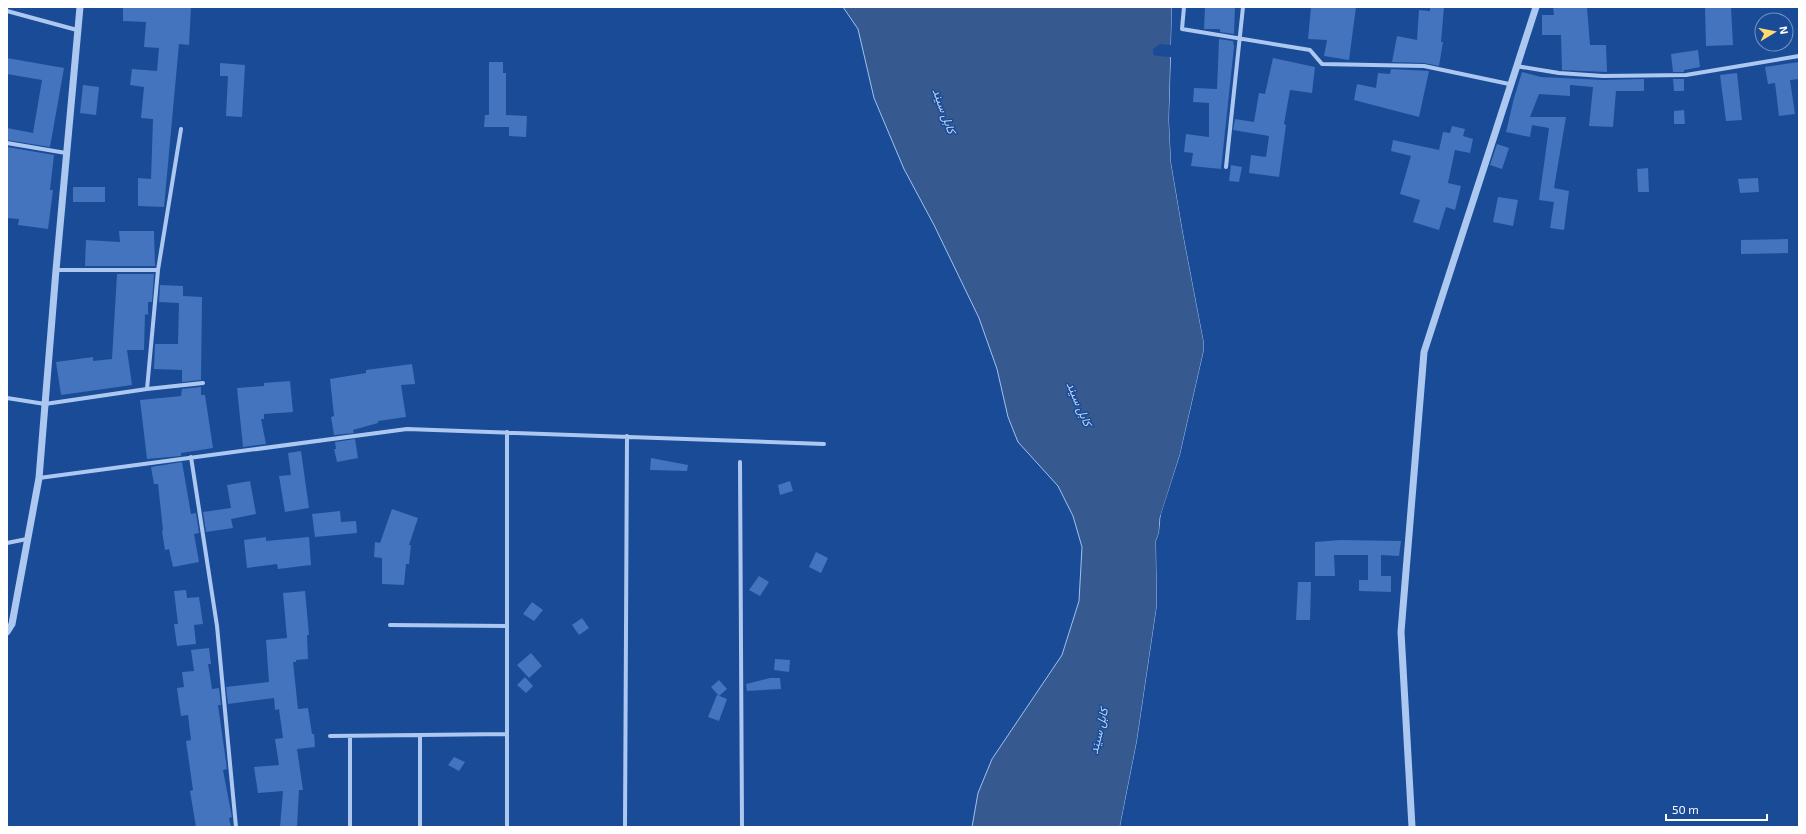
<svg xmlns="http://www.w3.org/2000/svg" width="1806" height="834" viewBox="0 0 1806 834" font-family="'Exo 2',Vazirmatn,sans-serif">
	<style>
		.water { fill: #365990; stroke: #9fc2f2 }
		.pier { fill: #1a4b96 }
		.building { fill: #4374bd }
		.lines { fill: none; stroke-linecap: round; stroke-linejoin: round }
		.minor { stroke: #acc8f0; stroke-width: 4 }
		.tertiary { stroke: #acc8f0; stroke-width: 7 }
		.labels { text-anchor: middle; stroke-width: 3; stroke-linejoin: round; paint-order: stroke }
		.water-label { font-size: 12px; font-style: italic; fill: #b9d3f7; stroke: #1a4b96 }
	</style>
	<rect width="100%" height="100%" fill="#1a4b96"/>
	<!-- water -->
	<path class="water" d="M843 7H1172L1169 120 1171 162 1183 233 1204 343V350L1180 455 1160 518 1159 533 1156 541 1157 605 1137 741 1120 827H972L978 793 992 759 1062 655 1079 601 1082 547 1073 516 1058 486 1018 442 1008 417 997 369 979 318 934 225 904 169 874 98 858 29Z"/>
	<!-- pier -->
	<path class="pier" d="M1172 7H1174L1171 120 1173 162 1184 233 1206 343V350L1182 456 1163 514 1161 533 1158 541 1159 605 1139 742 1122 827H1120L1137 741 1157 605 1156 541 1159 533 1161 514 1180 455 1204 350V343L1183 233 1171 162 1169 120 1171 57 1158 56 1154 55 1153 53V49L1160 44 1171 45Z"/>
	<!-- building -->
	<path class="building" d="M123 7H191L189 45 179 44 164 207 138 206V178L151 179 153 119 141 118 144 87 130 85 132 69 157 71 159 48 144 47 146 22 123 21Z
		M1205 7H1235L1234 34 1220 32V29H1204Z
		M1311 7H1356L1349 60 1324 56 1327 40 1308 39Z
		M1430 7H1444L1441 42H1443L1439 66 1424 63 1392 62 1397 36 1417 40 1419 10 1430 11Z
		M1553 7H1587L1590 45H1606L1607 72 1562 70 1561 35H1542V15H1554Z
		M1705 7H1731L1733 45 1706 46Z
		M1219 39 1233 41 1234 47 1221 169 1191 166 1193 153 1184 152 1186 134 1209 137V103L1193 102 1194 88 1217 89Z
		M1698 50 1700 67 1684 70V72H1673L1671 54Z
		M7 58 64 68 50 147 7 140V128L33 133 42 80 7 74Z
		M1273 58 1315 67 1312 93 1290 90 1284 124 1286 125 1279 177 1249 173 1251 155 1266 157 1269 136 1233 130 1235 119 1254 122 1259 93 1265 94Z
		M489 62H503V73H506V115L527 116 526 137 509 136V127H484L485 115H489Z
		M1799 62V79L1790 80 1795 114 1779 116 1775 83 1768 84 1765 67Z
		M220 63 245 65 242 117 226 116 228 76H220Z
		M1391 69 1429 71 1419 117 1354 100 1357 84 1376 88 1378 73 1390 74Z
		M1522 72 1541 77 1603 80 1644 79V91H1616L1613 127 1589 126 1593 87 1570 85V96L1539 94 1530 117H1566L1554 188 1569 191 1564 230 1550 228 1554 202 1539 200 1549 128 1532 125 1530 137 1506 132 1514 98Z
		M1737 73 1742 120 1726 121 1720 75Z
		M1673 79H1684V91H1674Z
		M83 85 99 87 96 115 80 113Z
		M1684 110 1685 124H1674V111Z
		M1452 126 1465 129 1463 136 1473 139 1470 153 1455 150 1448 183 1461 186 1455 210 1446 207 1439 230 1413 222 1420 200 1400 194 1411 156 1391 151 1393 140 1439 150 1443 132 1450 133Z
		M1497 144 1509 148 1502 169 1490 165Z
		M7 147 54 155 50 190H53L48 229 18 225 19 219 7 218Z
		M1231 165 1242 167 1239 182 1229 181Z
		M1648 168 1649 192H1638L1637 169Z
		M1758 178 1759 192 1740 193 1738 179Z
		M73 187H105V202H73Z
		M1498 197 1518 200 1513 226 1493 222Z
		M119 231H154L155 266H85L86 240 120 242Z
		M1788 239V253L1741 254V240Z
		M117 274H154L152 302H148V315L145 314 144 350H127L132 385 61 395 56 362 93 357V361L112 359Z
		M160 285 183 286V296L202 297 201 380 182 382V370L154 369 155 344H178L179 303 159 302Z
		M412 364 415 384 401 385 406 417 378 421V423L353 430 354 433 334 435 331 417 334 416 330 379 366 373V370Z
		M290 381 293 412 264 414V419H261L266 444 243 447 237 388 264 386V383Z
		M201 387V395H205L213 448 181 453V456L147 459 140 400 181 396 182 389Z
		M355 439 358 458 337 462 334 449H336L335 442Z
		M301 451 309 508 285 512 279 476 291 475 288 453Z
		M651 458 688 465 687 471 650 470Z
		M182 462 191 514 196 513 199 533 194 534 199 562 173 567 169 549 165 550 162 531 163 530 158 484H154L151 467Z
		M250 481 256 514 231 519 233 528 206 532 203 512 231 508 227 485Z
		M790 481 793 491 780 495 778 485Z
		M392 509 418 518 409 545H411L409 564H406L404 585 382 584V558L374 557 375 542 380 543Z
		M340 511 341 522 356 521 357 533 315 537 312 514Z
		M266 537V541L309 537 311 565 278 569 277 564 247 568 244 540Z
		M1340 540 1401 541 1399 556 1381 555V576H1391V592L1359 591V580H1368V555H1334L1335 576H1315V542Z
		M816 552 828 558 821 573 809 567Z
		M759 576 769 582 760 596 749 590Z
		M1298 582H1311L1310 620H1296Z
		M186 590 187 598 199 597 203 624 194 625 196 644 177 646 174 624H178L174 591Z
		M305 591 309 635H307L308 659 296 660V662H293L298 709 308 708 312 734H314L315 747 297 749 303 790H299L297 827H280L283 791 258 793 254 767 279 765 275 739 283 738 279 709 275 710 274 698 228 704 226 687 269 682 266 640 287 638 283 593Z
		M532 602 543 610 534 621 523 614Z
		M582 618 589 628 579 635 572 625Z
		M209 648 211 664H208L212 689 219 688 221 705H218L227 769 223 770 231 812 232 817 229 818 231 827H196L190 791 193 790 186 741 191 740 188 715 181 716 177 688 184 687 182 672 194 671 191 650Z
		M531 653 542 666 529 678 517 665Z
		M775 659 790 660 789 672 774 670Z
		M525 677 533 686 526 693 517 685Z
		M770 678H780L781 689 747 691 746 684Z
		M719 680 727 689 719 696 711 687Z
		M717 695 727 699 719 721 708 717Z
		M454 757 465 762 459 771 448 765Z"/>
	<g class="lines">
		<!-- minor -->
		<path class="minor" d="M1184 7 1182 29 1310 50 1322 64 1424 66 1509 84
			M7 11 77 30
			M1516 66 1559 73 1603 76 1686 75 1799 56
			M7 143 66 153
			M1226 167 1243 7
			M56 270H158
			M147 389 158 270 181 129
			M7 398 45 404 147 389 203 383
			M507 432V827
			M191 457 217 626 236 827
			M740 462 742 827
			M39 478 407 429 824 444
			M7 543 27 539
			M390 625 507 626
			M330 736 507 734
			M350 736V827
			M420 827V735
			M625 827 627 436"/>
		<!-- tertiary -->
		<path class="tertiary" d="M7 632 12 624 39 478 56 270 80 7
			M1412 827 1401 632 1424 352 1536 7"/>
	</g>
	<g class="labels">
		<!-- water labels -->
		<g class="water-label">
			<text transform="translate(944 111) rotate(70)" y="4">کابل سيند</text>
			<text transform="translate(1079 404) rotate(67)" y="4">کابل سيند</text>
			<text transform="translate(1099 731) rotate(-77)" y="4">کابل سيند</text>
		</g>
	</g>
	<!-- border -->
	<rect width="1806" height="834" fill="none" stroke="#ffffff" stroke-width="16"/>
	<!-- north arrow -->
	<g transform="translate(1774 32) rotate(80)"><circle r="19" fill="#1a4b96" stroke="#7693c0"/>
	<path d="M0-3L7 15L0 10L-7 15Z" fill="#ffda6c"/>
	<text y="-6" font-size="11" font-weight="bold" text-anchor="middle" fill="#ffffff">N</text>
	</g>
	<!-- scale -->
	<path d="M1666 814v6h101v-6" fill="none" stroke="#ffffff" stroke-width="2"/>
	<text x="1672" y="814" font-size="12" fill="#ffffff" stroke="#1a4b96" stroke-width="3" paint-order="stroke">50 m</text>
</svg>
